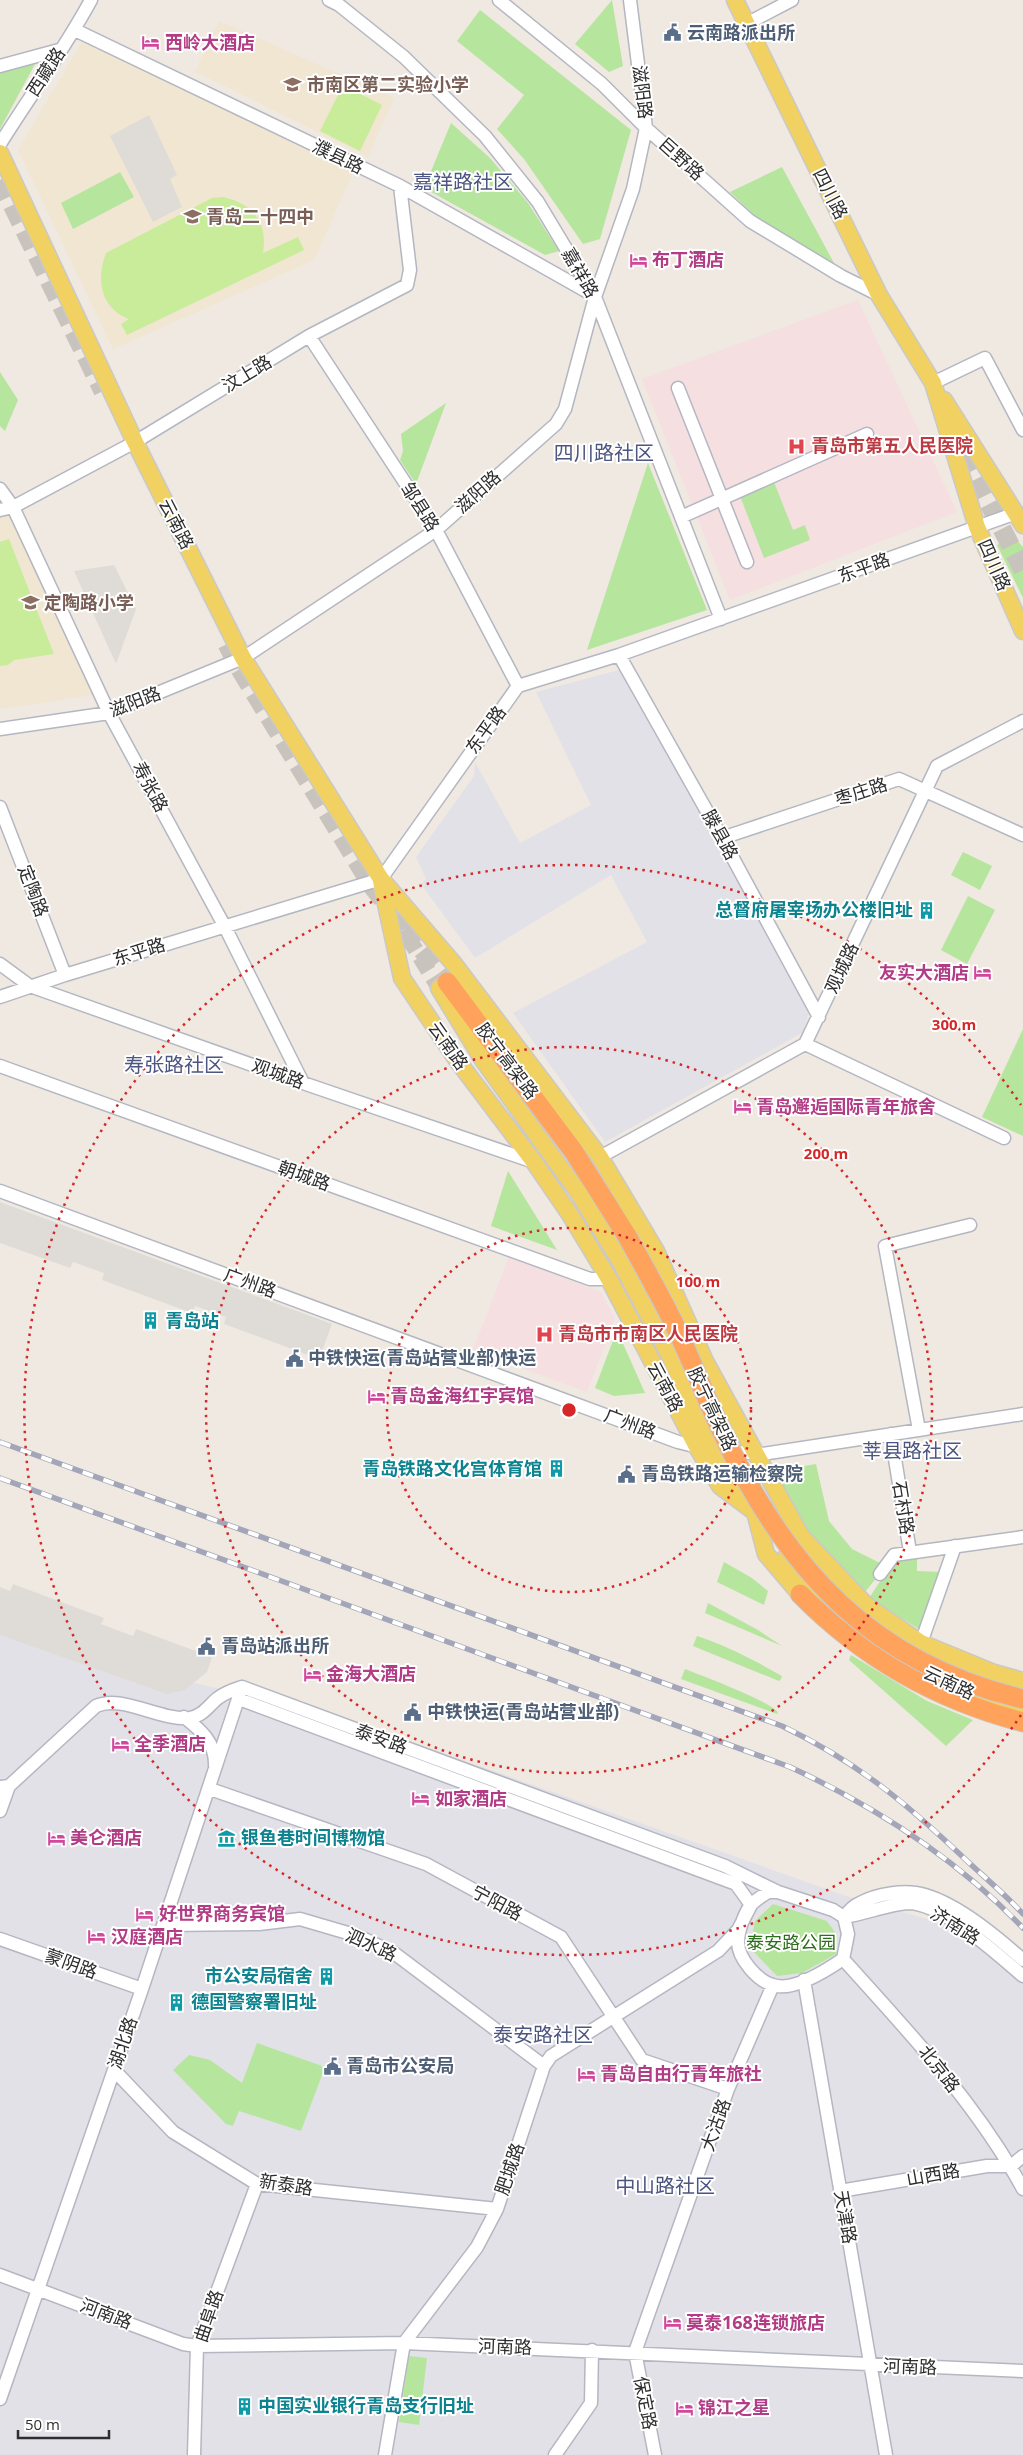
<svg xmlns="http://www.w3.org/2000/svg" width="1023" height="2455" viewBox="0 0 1023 2455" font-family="'Open Sans','Noto Sans SC',sans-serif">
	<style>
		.industrial { fill: #e3e1e8 }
		.education { fill: #f0e6d1 }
		.medical { fill: #f5dfe0 }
		.green { fill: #b6e59e }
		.pitch { fill: #c9ec9a }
		.plaza { fill: #dfdcd8 }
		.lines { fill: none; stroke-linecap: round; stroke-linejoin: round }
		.major-tunnel { stroke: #c8c4bd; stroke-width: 16; stroke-dasharray: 16 8; stroke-linecap: butt }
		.highway-tunnel { stroke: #c8c4bd; stroke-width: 19; stroke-dasharray: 19 9; stroke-linecap: butt }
		.minor-casing { stroke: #b4b7c1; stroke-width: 15 }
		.major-casing { stroke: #c9c9c9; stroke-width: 19 }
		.highway-casing { stroke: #c9c9c9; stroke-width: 21 }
		.minor { stroke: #fff; stroke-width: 12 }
		.major { stroke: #f2d163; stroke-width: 16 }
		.highway { stroke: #ffa35c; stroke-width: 19 }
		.rail-casing { stroke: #a3a6b8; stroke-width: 5.5 }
		.rail { stroke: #fff; stroke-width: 4; stroke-dasharray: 11; stroke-linecap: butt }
		.highway-bridge-casing { stroke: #c9c9c9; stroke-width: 21; stroke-linecap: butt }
		.highway-bridge { stroke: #ffa35c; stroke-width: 19 }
		.ring { fill: none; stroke: #d62828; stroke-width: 2.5; stroke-dasharray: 2.5 5 }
		.labels { text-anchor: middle; stroke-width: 4; stroke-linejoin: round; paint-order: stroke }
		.service-label { font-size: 18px; font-weight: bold; fill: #4e5e75; stroke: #fff; text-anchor: start }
		.hotel-label { font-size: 18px; font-weight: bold; fill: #b23c85; stroke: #fff; text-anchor: start }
		.street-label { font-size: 18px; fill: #2e2e2e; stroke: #fff }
		.education-label { font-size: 18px; font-weight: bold; fill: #785e54; stroke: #fff; text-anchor: start }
		.health-label { font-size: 18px; font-weight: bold; fill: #be3a42; stroke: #fff; text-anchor: start }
		.culture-label { font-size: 18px; font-weight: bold; fill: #0d838f; stroke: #fff; text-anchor: start }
		.park-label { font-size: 18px; fill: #2c6e1b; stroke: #fff }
		.quarter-label { font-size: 20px; fill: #4d5680; stroke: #fff }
		.centre { fill: #d62828; stroke: #fff; stroke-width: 2.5 }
		.ring-label { font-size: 15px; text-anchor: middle; font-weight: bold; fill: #d62828; stroke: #fff; stroke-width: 4; stroke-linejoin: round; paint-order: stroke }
	</style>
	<rect width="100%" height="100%" fill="#efe9e1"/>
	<!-- industrial -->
	<path class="industrial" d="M619 670 810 1010 802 1033 605 1142 513 1013 647 942 611 875 475 958 421 884 426 879 416 857 474 776 475 762 520 843 591 805 536 692Z
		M0 1635 361 1724 849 1897 998 1939 1023 1960V2455H0Z"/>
	<!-- education -->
	<path class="education" d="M219 21 394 98 368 157 195 71Z
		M85 37 355 168 314 260 113 349 18 150Z
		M18 508 100 694 0 709V512Z"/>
	<!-- medical -->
	<path class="medical" d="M858 300 957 512 730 600 642 379Z
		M509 1257 601 1292 615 1318 587 1392 473 1350Z"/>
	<!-- green -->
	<path class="green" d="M612 0 623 66 609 72 575 44Z
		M480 10 631 130 600 239 583 244 524 159 497 129 524 95 457 41Z
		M35 64 0 129V73Z
		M451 123 490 158 528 203 559 251 545 255 424 188Z
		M782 167 834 263 829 266 754 215 730 192Z
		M120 172 134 197 73 229 61 203Z
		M0 372 18 400 5 431 0 426Z
		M446 403 416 484 400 460 403 451 401 434Z
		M648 463 707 610 587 650Z
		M774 482 793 530 805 525 810 540 764 558 740 496Z
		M1013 536 1023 547V598L997 545Z
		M963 852 992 866 980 890 951 875Z
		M968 896 995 910 967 964 941 950Z
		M1023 1029V1136L982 1117Z
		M508 1171 557 1250 491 1226Z
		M617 1330 645 1393 614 1396 595 1388Z
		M816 1464 829 1521 852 1549 886 1566 865 1592 805 1530 775 1471Z
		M917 1558V1571L941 1572 919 1629 869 1598 895 1559Z
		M724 1562 752 1578 768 1591 764 1605 717 1582Z
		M708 1603 758 1630 782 1646 705 1613Z
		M697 1636C727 1646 754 1660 782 1676L781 1679 779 1681 693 1646Z
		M851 1655 927 1701 973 1720 946 1746 849 1660Z
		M685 1669C700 1675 773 1702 778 1713L777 1714 681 1679Z
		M773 1904 827 1921 837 1935 836 1954 802 1973 777 1976 750 1948 755 1921Z
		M257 2043 325 2067 301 2131 239 2111 233 2126 226 2124 173 2070 189 2055 210 2060 242 2083Z
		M409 2356 427 2358 419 2425 399 2422Z"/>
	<!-- pitch -->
	<path class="pitch" d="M343 85 382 105 360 151 320 131Z
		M223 197C253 204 268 222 263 253L298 237 304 250 127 335 121 324 129 319C100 308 96 279 106 253L212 198Z
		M9 539 54 654 14 660 8 665 0 666V542Z"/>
	<!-- plaza -->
	<path class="plaza" d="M149 115 177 175 170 179 182 207 153 222 110 136Z
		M114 565 136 609 116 664 74 571Z
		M0 1202 332 1324 319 1359 224 1324 226 1317 195 1306 192 1313 102 1280 104 1273 73 1262 70 1268 0 1243Z
		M13 1584 104 1618 101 1624 133 1636 136 1629 212 1657 207 1672 185 1690 167 1694 0 1635V1587L10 1591Z"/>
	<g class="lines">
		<!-- major-tunnel -->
		<path class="major-tunnel" d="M395 916 439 988"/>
		<!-- highway-tunnel -->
		<path class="highway-tunnel" d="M0 180 103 391
			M951 429 1023 570
			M227 644 238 666 372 886 447 982"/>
		<defs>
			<path id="minor" d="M329 0 339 5 404 57 485 136 538 202 595 297 721 619
				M499 0 602 84 646 128 750 221 841 276 879 295
				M746 24 792 0
				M75 30 400 186 593 295
				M0 66 59 50
				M0 144C30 96 64 50 91 0
				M309 336 436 530 518 686
				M933 383 985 358 1023 430
				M678 388 747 562
				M0 489 13 507 109 713 225 927 303 1083
				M0 510 13 507 135 442 309 336 407 285 410 270 400 186
				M681 517 867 434
				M619 655 722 838 819 1017
				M0 729 109 713 243 658 436 530 556 424 565 409 595 297 633 189 646 128 630 0
				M0 807 65 975
				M722 838 899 779 1023 835
				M0 964 30 986 303 1083 534 1162
				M0 997 65 975 381 879 518 686 619 655 1016 513
				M805 1044 1004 1138
				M0 1066 590 1279H609
				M600 1157 805 1044 937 766 1023 721
				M0 1191 678 1442 702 1448
				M919 1430 885 1246 970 1225
				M891 1434 910 1552
				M726 1451 762 1454 1023 1414
				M880 1574 894 1555 1023 1537
				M921 1643 955 1546
				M239 1699 736 1884 751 1905
				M184 1717C201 1730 216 1743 215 1766
				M0 1787 9 1786 96 1706C122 1694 160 1721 190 1718 203 1716 209 1705 218 1698 226 1692 233 1690 242 1687L725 1866 778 1892
				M210 1789 426 1864 561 1937 642 2060 728 2089
				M0 1811 9 1786
				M768 1892H778L833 1910 844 1917 848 1934 843 1959C827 1970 793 1992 773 1985 758 1981 738 1959 738 1942 738 1931 744 1915 750 1906 754 1900 763 1896 768 1892Z
				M844 1917C848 1912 853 1906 858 1904 876 1894 905 1889 925 1895 959 1905 997 1937 1023 1960
				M844 1917C864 1914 890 1904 908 1903 942 1903 997 1954 1023 1976
				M164 1925 259 1924 300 1919 358 1936 394 1953 544 2066
				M0 1939 142 1989
				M843 1959C908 2031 976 2103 1023 2189
				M804 1980 886 2455
				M114 2070 173 2132 257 2184 497 2209
				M840 2191 987 2166H1011L1023 2156
				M0 2275 183 2344 197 2346 404 2343 1023 2371
				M0 2399 142 1989 242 1687
				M194 2455 197 2346 257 2184
				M385 2455 404 2343 477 2247 497 2209 544 2066 551 2056 718 1951 738 1930 751 1905
				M555 2455 591 2403 592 2350
				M655 2455 635 2352 728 2089 773 1985"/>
			<path id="major" d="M735 0 879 295 933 383 977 527 1023 631
				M0 153 135 442 243 658 381 879 454 964 600 1157 656 1251 705 1361 801 1536 866 1605 921 1643 994 1673 1023 1681
				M944 400 1023 525
				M381 881 402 978 457 1060 534 1162 571 1216 609 1279 697 1447 720 1486 755 1512 766 1528
				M439 988 483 1060 578 1192 619 1259 669 1354 714 1450 755 1512 766 1554 800 1594
				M786 1557 800 1576 820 1594
				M932 1676 971 1695 1023 1710"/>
			<path id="highway" d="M447 982 574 1152 627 1236
				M800 1594C862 1657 937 1700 1023 1722"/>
		</defs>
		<!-- minor casing -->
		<use href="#minor" class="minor-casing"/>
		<!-- major casing -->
		<use href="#major" class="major-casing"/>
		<!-- highway casing -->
		<use href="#highway" class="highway-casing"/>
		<!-- minor -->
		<use href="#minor" class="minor"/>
		<!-- major -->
		<use href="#major" class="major"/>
		<!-- highway -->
		<use href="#highway" class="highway"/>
		<defs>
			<path id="rail" d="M0 1442 782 1726C857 1762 905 1802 965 1859 984 1877 1005 1894 1023 1914
				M0 1478 790 1767C876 1807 957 1859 1023 1928"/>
		</defs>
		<!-- rail casing -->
		<use href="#rail" class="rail-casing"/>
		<!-- rail -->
		<use href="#rail" class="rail"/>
		<defs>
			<path id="highway-bridge" d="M627 1236C644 1267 662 1298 677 1330 693 1364 707 1400 723 1434 786 1569 873 1664 1023 1699"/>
		</defs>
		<!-- highway-bridge casing -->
		<use href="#highway-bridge" class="highway-bridge-casing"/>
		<!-- highway-bridge -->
		<use href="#highway-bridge" class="highway-bridge"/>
	</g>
	<!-- distance rings -->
	<g class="ring">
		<circle cx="569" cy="1410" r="182"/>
		<circle cx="569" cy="1410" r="363"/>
		<path d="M1021 1715A545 545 0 1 1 1021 1105"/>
	</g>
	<!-- icons -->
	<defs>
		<symbol id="civic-bare" viewBox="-9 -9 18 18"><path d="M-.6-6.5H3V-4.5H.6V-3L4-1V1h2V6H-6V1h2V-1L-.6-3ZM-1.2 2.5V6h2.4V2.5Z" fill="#5c6f8a" stroke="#fff" stroke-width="2.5" paint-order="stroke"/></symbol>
		<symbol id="hotel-bare" viewBox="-9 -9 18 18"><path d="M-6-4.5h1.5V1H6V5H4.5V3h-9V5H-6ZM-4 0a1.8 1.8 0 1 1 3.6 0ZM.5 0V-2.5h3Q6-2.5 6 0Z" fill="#d1479c" stroke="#fff" stroke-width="2.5" paint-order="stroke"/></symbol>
		<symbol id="school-bare" viewBox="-9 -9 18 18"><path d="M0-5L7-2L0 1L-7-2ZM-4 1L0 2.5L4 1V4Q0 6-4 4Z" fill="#8d6e63" stroke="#fff" stroke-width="2.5" paint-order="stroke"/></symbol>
		<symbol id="hospital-bare" viewBox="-9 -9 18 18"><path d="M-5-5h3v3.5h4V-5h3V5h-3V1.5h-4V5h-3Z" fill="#e0444e" stroke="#fff" stroke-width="2.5" paint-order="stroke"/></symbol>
		<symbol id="building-bare" viewBox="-9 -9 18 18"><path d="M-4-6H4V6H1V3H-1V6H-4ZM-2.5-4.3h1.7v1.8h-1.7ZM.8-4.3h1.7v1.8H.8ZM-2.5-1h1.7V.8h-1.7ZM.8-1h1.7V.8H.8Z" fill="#0f9aa8" stroke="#fff" stroke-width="2.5" paint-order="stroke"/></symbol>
		<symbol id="museum-bare" viewBox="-9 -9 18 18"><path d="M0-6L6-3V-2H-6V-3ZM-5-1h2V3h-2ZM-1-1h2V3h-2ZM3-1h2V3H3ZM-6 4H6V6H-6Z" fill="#0f9aa8" stroke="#fff" stroke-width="2.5" paint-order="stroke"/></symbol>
	</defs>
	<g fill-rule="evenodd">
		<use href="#civic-bare" x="660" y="20" width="25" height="25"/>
		<use href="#hotel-bare" x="138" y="30" width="25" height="25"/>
		<use href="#school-bare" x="280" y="72" width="25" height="25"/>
		<use href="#school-bare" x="180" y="204" width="25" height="25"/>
		<use href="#hotel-bare" x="626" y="248" width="25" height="25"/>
		<use href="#hospital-bare" x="784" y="434" width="25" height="25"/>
		<use href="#school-bare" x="18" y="590" width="25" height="25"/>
		<use href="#building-bare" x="914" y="898" width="25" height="25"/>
		<use href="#hotel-bare" x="970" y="960" width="25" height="25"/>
		<use href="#hotel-bare" x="730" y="1094" width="25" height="25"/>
		<use href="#building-bare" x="138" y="1308" width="25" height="25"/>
		<use href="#hospital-bare" x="532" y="1322" width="25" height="25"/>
		<use href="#civic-bare" x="282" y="1346" width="25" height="25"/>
		<use href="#hotel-bare" x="364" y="1384" width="25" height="25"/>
		<use href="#building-bare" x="544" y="1456" width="25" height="25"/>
		<use href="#civic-bare" x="614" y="1462" width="25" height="25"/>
		<use href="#civic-bare" x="194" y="1634" width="25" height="25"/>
		<use href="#hotel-bare" x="300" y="1662" width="25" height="25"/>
		<use href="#civic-bare" x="400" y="1700" width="25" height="25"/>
		<use href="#hotel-bare" x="108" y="1732" width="25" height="25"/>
		<use href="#hotel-bare" x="408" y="1786" width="25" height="25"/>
		<use href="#hotel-bare" x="44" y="1826" width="25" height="25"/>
		<use href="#museum-bare" x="214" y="1826" width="25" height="25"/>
		<use href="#hotel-bare" x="132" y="1902" width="25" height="25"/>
		<use href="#hotel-bare" x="84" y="1924" width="25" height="25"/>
		<use href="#building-bare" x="314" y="1964" width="25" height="25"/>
		<use href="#building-bare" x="164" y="1990" width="25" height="25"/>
		<use href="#civic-bare" x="320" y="2054" width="25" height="25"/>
		<use href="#hotel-bare" x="574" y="2062" width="25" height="25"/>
		<use href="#hotel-bare" x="660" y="2310" width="25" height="25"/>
		<use href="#building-bare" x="232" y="2394" width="25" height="25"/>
		<use href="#hotel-bare" x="672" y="2396" width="25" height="25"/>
	</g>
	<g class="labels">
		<!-- service labels -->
		<g class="service-label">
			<text x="687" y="39">云南路派出所</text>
			<text x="308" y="1364">中铁快运(青岛站营业部)快运</text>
			<text x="641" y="1480">青岛铁路运输检察院</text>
			<text x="221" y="1652">青岛站派出所</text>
			<text x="427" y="1718">中铁快运(青岛站营业部)</text>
			<text x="346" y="2072">青岛市公安局</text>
		</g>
		<!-- hotel labels -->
		<g class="hotel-label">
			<text x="165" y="49">西岭大酒店</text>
			<text x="652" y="266">布丁酒店</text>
			<text x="969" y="979" text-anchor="end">友实大酒店</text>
			<text x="756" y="1113">青岛邂逅国际青年旅舍</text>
			<text x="390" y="1402">青岛金海红宇宾馆</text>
			<text x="326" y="1680">金海大酒店</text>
			<text x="134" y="1750">全季酒店</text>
			<text x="435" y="1805">如家酒店</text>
			<text x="70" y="1844">美仑酒店</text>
			<text x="159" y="1920">好世界商务宾馆</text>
			<text x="111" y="1943">汉庭酒店</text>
			<text x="600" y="2080">青岛自由行青年旅社</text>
			<text x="686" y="2329">莫泰168连锁旅店</text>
			<text x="698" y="2414">锦江之星</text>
		</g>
		<!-- street labels -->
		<g class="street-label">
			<text transform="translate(46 72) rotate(-57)" y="6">西藏路</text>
			<text transform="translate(642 92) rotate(83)" y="6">滋阳路</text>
			<text transform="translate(338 157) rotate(26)" y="6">濮县路</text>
			<text transform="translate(681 159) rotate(42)" y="6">巨野路</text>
			<text transform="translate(830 194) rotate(63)" y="6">四川路</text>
			<text transform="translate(580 273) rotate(60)" y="6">嘉祥路</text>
			<text transform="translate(247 374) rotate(-31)" y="6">汶上路</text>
			<text transform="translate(478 492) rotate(-42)" y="6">滋阳路</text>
			<text transform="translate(420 507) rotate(58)" y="6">邹县路</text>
			<text transform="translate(176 524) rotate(63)" y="6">云南路</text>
			<text transform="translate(994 565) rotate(66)" y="6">四川路</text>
			<text transform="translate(864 568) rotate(-20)" y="6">东平路</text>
			<text transform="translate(135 702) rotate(-21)" y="6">滋阳路</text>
			<text transform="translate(486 730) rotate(-54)" y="6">东平路</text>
			<text transform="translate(150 787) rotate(62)" y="6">寿张路</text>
			<text transform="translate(861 792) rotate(-18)" y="6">枣庄路</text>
			<text transform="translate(720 835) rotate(61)" y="6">滕县路</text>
			<text transform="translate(33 891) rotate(69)" y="6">定陶路</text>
			<text transform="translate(139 952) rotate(-17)" y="6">东平路</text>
			<text transform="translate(842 968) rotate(-65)" y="6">观城路</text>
			<text transform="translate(448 1046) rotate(55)" y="6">云南路</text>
			<text transform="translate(507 1061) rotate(53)" y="6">胶宁高架路</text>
			<text transform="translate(278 1074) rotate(20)" y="6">观城路</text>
			<text transform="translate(304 1176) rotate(20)" y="6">朝城路</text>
			<text transform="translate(250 1283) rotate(20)" y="6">广州路</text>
			<text transform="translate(665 1387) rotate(62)" y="6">云南路</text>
			<text transform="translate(712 1409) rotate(65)" y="6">胶宁高架路</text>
			<text transform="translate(630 1424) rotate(21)" y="6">广州路</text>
			<text transform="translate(903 1508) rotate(81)" y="6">石村路</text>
			<text transform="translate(949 1683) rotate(25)" y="6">云南路</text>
			<text transform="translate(381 1739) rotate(20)" y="6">泰安路</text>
			<text transform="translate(497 1903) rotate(28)" y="6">宁阳路</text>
			<text transform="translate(955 1926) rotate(32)" y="6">济南路</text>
			<text transform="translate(371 1945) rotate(24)" y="6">泗水路</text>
			<text transform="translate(71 1964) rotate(20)" y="6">蒙阴路</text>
			<text transform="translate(123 2043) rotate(-71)" y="6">湖北路</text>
			<text transform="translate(939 2069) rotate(52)" y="6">北京路</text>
			<text transform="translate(716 2125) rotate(-70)" y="6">大沽路</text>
			<text transform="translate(510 2169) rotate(-71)" y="6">肥城路</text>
			<text transform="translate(933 2175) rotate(-10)" y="6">山西路</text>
			<text transform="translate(286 2185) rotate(9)" y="6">新泰路</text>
			<text transform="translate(845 2217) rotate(80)" y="6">天津路</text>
			<text transform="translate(106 2314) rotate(21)" y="6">河南路</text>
			<text transform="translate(209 2316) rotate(-71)" y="6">曲阜路</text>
			<text transform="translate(505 2347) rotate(2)" y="6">河南路</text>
			<text transform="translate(910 2367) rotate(2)" y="6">河南路</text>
			<text transform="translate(645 2403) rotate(79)" y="6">保定路</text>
		</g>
		<!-- education labels -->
		<g class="education-label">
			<text x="307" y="91">市南区第二实验小学</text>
			<text x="206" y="223">青岛二十四中</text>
			<text x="44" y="609">定陶路小学</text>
		</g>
		<!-- health labels -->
		<g class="health-label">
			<text x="811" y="452">青岛市第五人民医院</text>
			<text x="558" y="1340">青岛市市南区人民医院</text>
		</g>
		<!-- culture labels -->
		<g class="culture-label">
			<text x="913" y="916" text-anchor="end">总督府屠宰场办公楼旧址</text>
			<text x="165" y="1327">青岛站</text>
			<text x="542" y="1475" text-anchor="end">青岛铁路文化宫体育馆</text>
			<text x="241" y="1844">银鱼巷时间博物馆</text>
			<text x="313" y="1982" text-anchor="end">市公安局宿舍</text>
			<text x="191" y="2008">德国警察署旧址</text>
			<text x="258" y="2412">中国实业银行青岛支行旧址</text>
		</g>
		<!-- park labels -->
		<g class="park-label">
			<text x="791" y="1949">泰安路公园</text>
		</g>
		<!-- quarter labels -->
		<g class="quarter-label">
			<text x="463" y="189">嘉祥路社区</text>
			<text x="604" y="460">四川路社区</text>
			<text x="174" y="1072">寿张路社区</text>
			<text x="912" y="1458">莘县路社区</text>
			<text x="543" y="2042">泰安路社区</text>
			<text x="665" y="2193">中山路社区</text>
		</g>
	</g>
	<circle cx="569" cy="1410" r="8" class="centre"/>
	<g class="ring-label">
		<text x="954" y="1030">300 m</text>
		<text x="826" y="1159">200 m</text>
		<text x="698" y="1287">100 m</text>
	</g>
	<!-- scale -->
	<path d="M18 2430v8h91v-8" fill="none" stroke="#2e2e2e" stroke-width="2.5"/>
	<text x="25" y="2430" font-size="15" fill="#2e2e2e" stroke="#ffffff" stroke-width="4" paint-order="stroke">50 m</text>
</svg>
